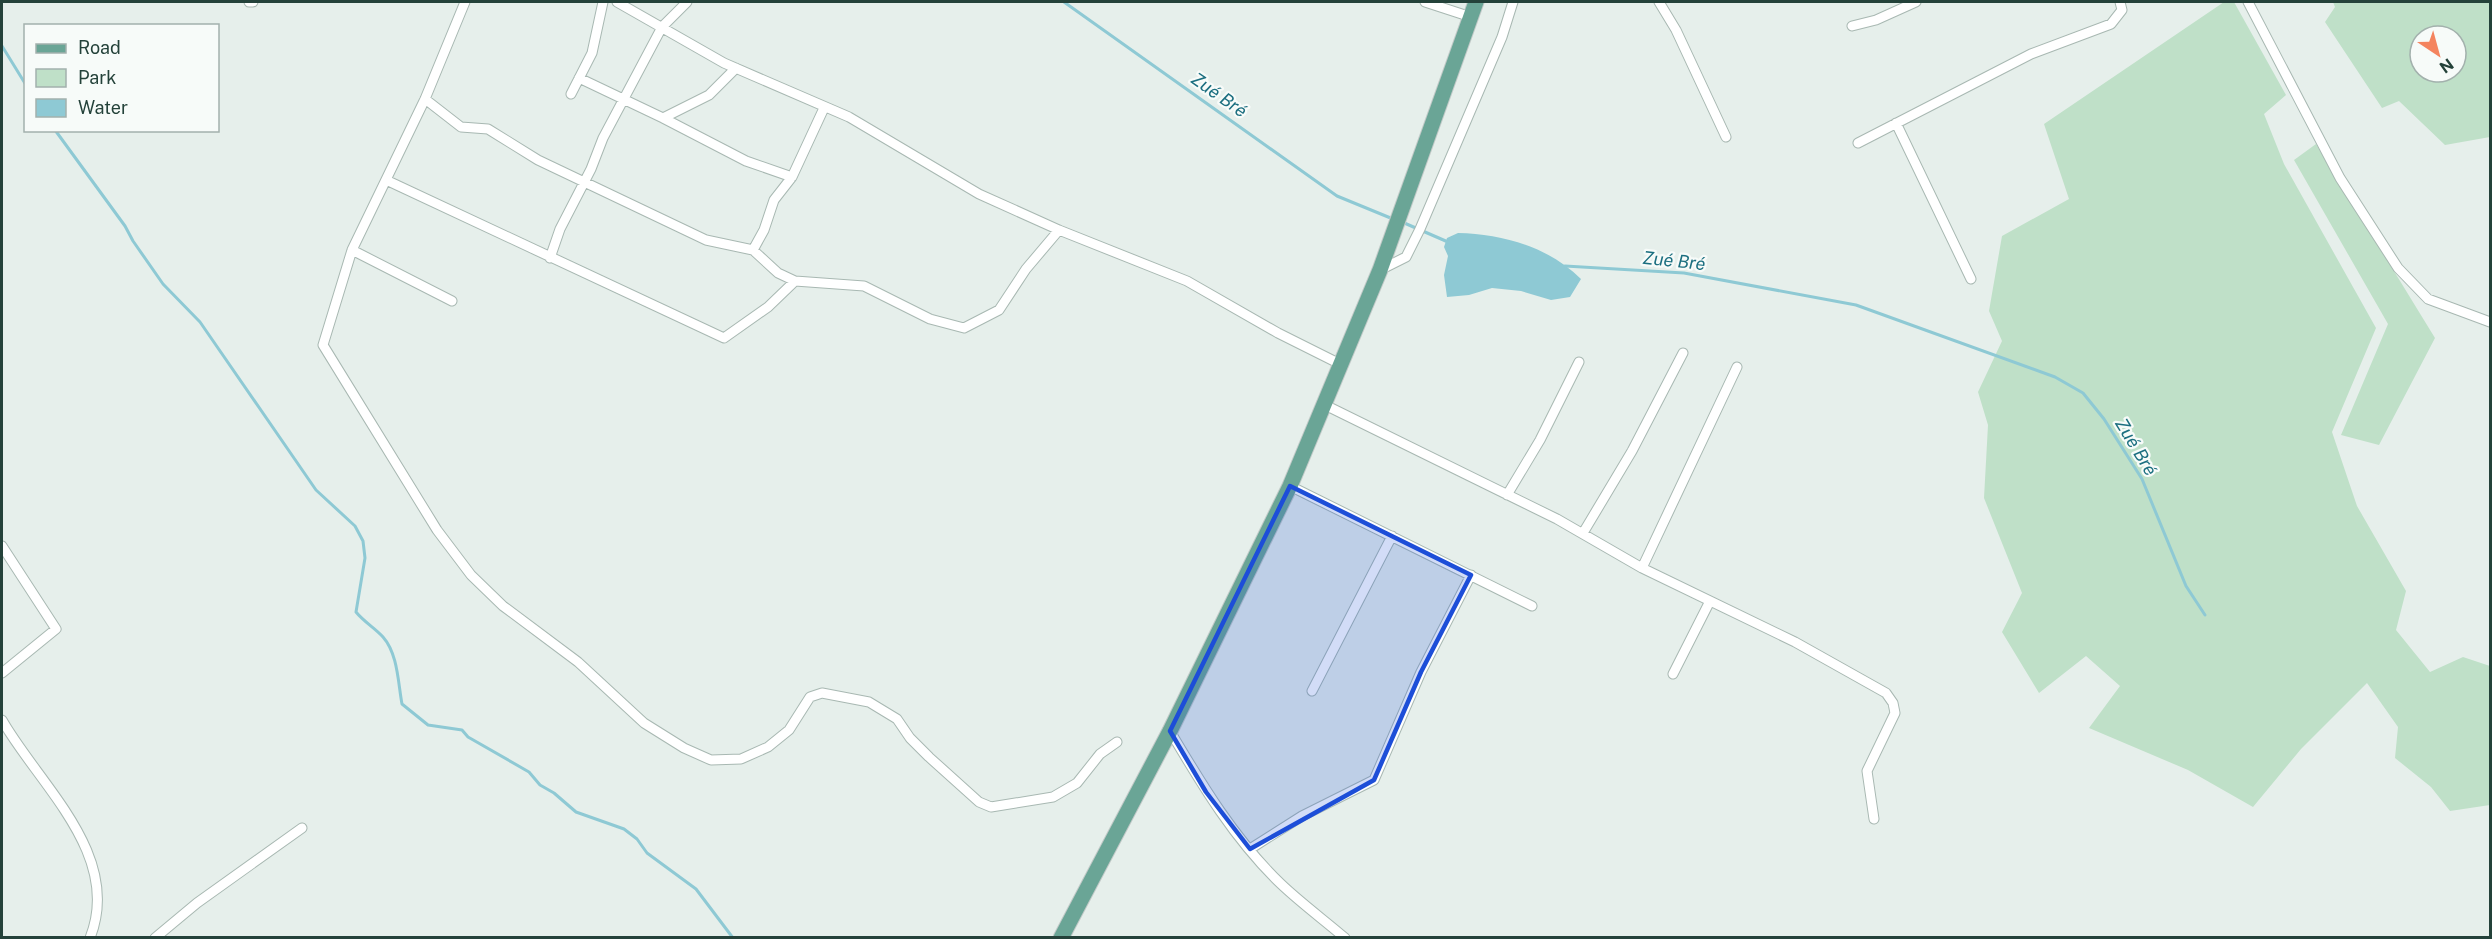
<svg xmlns="http://www.w3.org/2000/svg" width="2492" height="939" viewBox="0 0 2492 939" font-family="'Public Sans',sans-serif">
	<style>
		.green { fill: #bfe0c8; fill-rule: evenodd }
		.water { fill: #8ec9d4 }
		.lines { fill: none; stroke-linecap: round; stroke-linejoin: round }
		.stream { stroke: #8ec9d4; stroke-width: 3 }
		.minor-casing { stroke: #a8b8b2; stroke-width: 11 }
		.primary-casing { stroke: #c2cac8; stroke-width: 17 }
		.minor { stroke: #fff; stroke-width: 9 }
		.primary { stroke: #6aa596; stroke-width: 15 }
		.marked { fill: #1d4ed8; fill-opacity: 0.2; stroke: #1d4ed8; stroke-width: 4.5; stroke-linejoin: round }
		.labels { text-anchor: middle; stroke-width: 4.5; stroke-linejoin: round; paint-order: stroke }
		.water-label { font-size: 18px; font-style: italic; fill: #1c6f80; stroke: #f7fbf9 }
	</style>
	<rect width="100%" height="100%" fill="#e6efeb"/>
	<!-- green -->
	<path class="green" d="M2224 2H2234L2286 95 2264 114 2284 164 2376 328 2332 432 2357 506 2406 591 2396 630 2430 672 2463 657 2490 666V805L2450 811 2431 787 2395 758 2398 727 2367 683 2301 749 2253 807 2188 770 2089 728 2120 686 2086 656 2039 693 2002 632 2022 593 1984 498 1988 425 1978 392 2002 341 1989 311 2002 236 2069 199 2044 124Z
		M2333 2H2490V137L2445 145 2399 101 2382 108 2325 22 2335 7ZM2420 36H2456V72H2420Z
		M2316 144 2435 338 2379 445 2341 435 2388 324 2294 160Z"/>
	<!-- water -->
	<path class="water" d="M1458 233C1503 234 1549 247 1581 279L1570 297 1551 300 1521 291 1492 288 1469 295 1447 297 1444 275 1448 256 1444 247 1447 238Z"/>
	<g class="lines">
		<!-- stream -->
		<path class="stream" d="M1064 2 1337 196 1393 219
			M2 46 26 85
			M55 130 125 226 133 241 163 284 200 322 316 490 355 526 363 541 365 558 356 612C364 622 375 628 383 637 398 654 398 683 402 704L428 725 462 730 468 737 529 772 540 785 554 793 576 812 624 829 637 839 647 853 696 889 733 938
			M1402 222 1448 242
			M1565 266 1684 273 1856 305 2055 377 2083 393 2104 419 2142 479 2186 586 2205 615"/>
		<defs>
			<path id="minor" d="M249 2H253
				M465 2 425 99 352 250 323 345 437 530 471 575 503 606 578 662 644 723 684 748 711 760 741 759 768 747 789 730 810 697 822 693 869 702 897 719 910 738 929 757 979 802 991 807 1053 797 1077 783 1100 754 1117 742
				M617 2 724 63 849 117 979 194 1059 230 1187 281 1278 333 1340 364
				M1425 2 1471 17
				M1659 2 1676 30 1726 137
				M2248 2 2340 178 2398 268 2428 299 2490 322
				M1852 26 1876 20 1916 2
				M579 78 663 118 709 95 736 68
				M571 94 592 53 603 2
				M425 99 461 127 488 129 538 160 706 240 753 250 778 273 795 281
				M663 118 746 161 792 177
				M1896 123 1971 279
				M1858 143 2031 54 2111 24 2122 10 2120 2
				M386 180 724 338 768 307 795 281 864 286 930 319 964 328 999 310 1026 269 1059 230
				M352 250 452 301
				M753 250 764 230 774 200 792 177 824 108
				M550 258 560 229 591 169 603 138 662 27 687 2
				M1380 270 1406 257 1420 229 1502 37 1513 2
				M1325 405 1557 519 1642 568 1795 642 1886 693 1893 703 1895 713 1867 771 1874 819
				M1290 486 1532 606
				M1507 495 1540 440 1579 362
				M1583 533 1632 451 1683 353
				M2 546 56 629 2 673
				M1642 568 1737 367
				M1673 674 1710 601
				M1312 691 1392 536
				M2 720C39 785 123 855 90 938
				M1170 731C1202 785 1235 840 1281 884 1301 903 1324 920 1345 938
				M1250 849 1302 816 1374 780 1421 672 1471 575
				M155 938 197 903 302 828"/>
			<path id="primary" d="M1061 938 1170 731 1290 486 1380 270 1476 2"/>
		</defs>
		<!-- minor casing -->
		<use href="#minor" class="minor-casing"/>
		<!-- primary casing -->
		<use href="#primary" class="primary-casing"/>
		<!-- minor -->
		<use href="#minor" class="minor"/>
		<!-- primary -->
		<use href="#primary" class="primary"/>
	</g>
	<!-- marked area -->
	<path class="marked" d="M1290 486 1471 575 1421 672 1374 780 1250 849 1206 792 1170 731Z"/>
	<g class="labels">
		<!-- water labels -->
		<g class="water-label">
			<text transform="translate(1219 95) rotate(35)" y="6">Zué Bré</text>
			<text transform="translate(1674 261) rotate(6)" y="6">Zué Bré</text>
			<text transform="translate(2136 447) rotate(59)" y="6">Zué Bré</text>
		</g>
	</g>
	<!-- border -->
	<rect width="2492" height="939" fill="none" stroke="#24423a" stroke-width="6"/>
	<!-- legend -->
	<rect x="24" y="24" width="195" height="108" fill="#f7fbf9" stroke="#a3b1ad" stroke-width="1.5"/>
	<rect x="36" y="44" width="30" height="9" fill="#6aa596" stroke="#a3b1ad" stroke-width="1.5"/>
	<text x="78" y="54" font-size="18" fill="#24423a">Road</text>
	<rect x="36" y="69" width="30" height="18" fill="#bfe0c8" stroke="#a3b1ad" stroke-width="1.5"/>
	<text x="78" y="84" font-size="18" fill="#24423a">Park</text>
	<rect x="36" y="99" width="30" height="18" fill="#8ec9d4" stroke="#a3b1ad" stroke-width="1.5"/>
	<text x="78" y="114" font-size="18" fill="#24423a">Water</text>
	<!-- north arrow -->
	<g transform="translate(2438 54) rotate(144)"><circle r="28" fill="#f7fbf9" stroke="#a3b1ad" stroke-width="1.5"/>
	<path d="M0-4.5L10 22L0 15L-10 22Z" fill="#f4845f"/>
	<text y="-9" font-size="16" font-weight="bold" text-anchor="middle" fill="#24423a">N</text>
	</g>
</svg>
